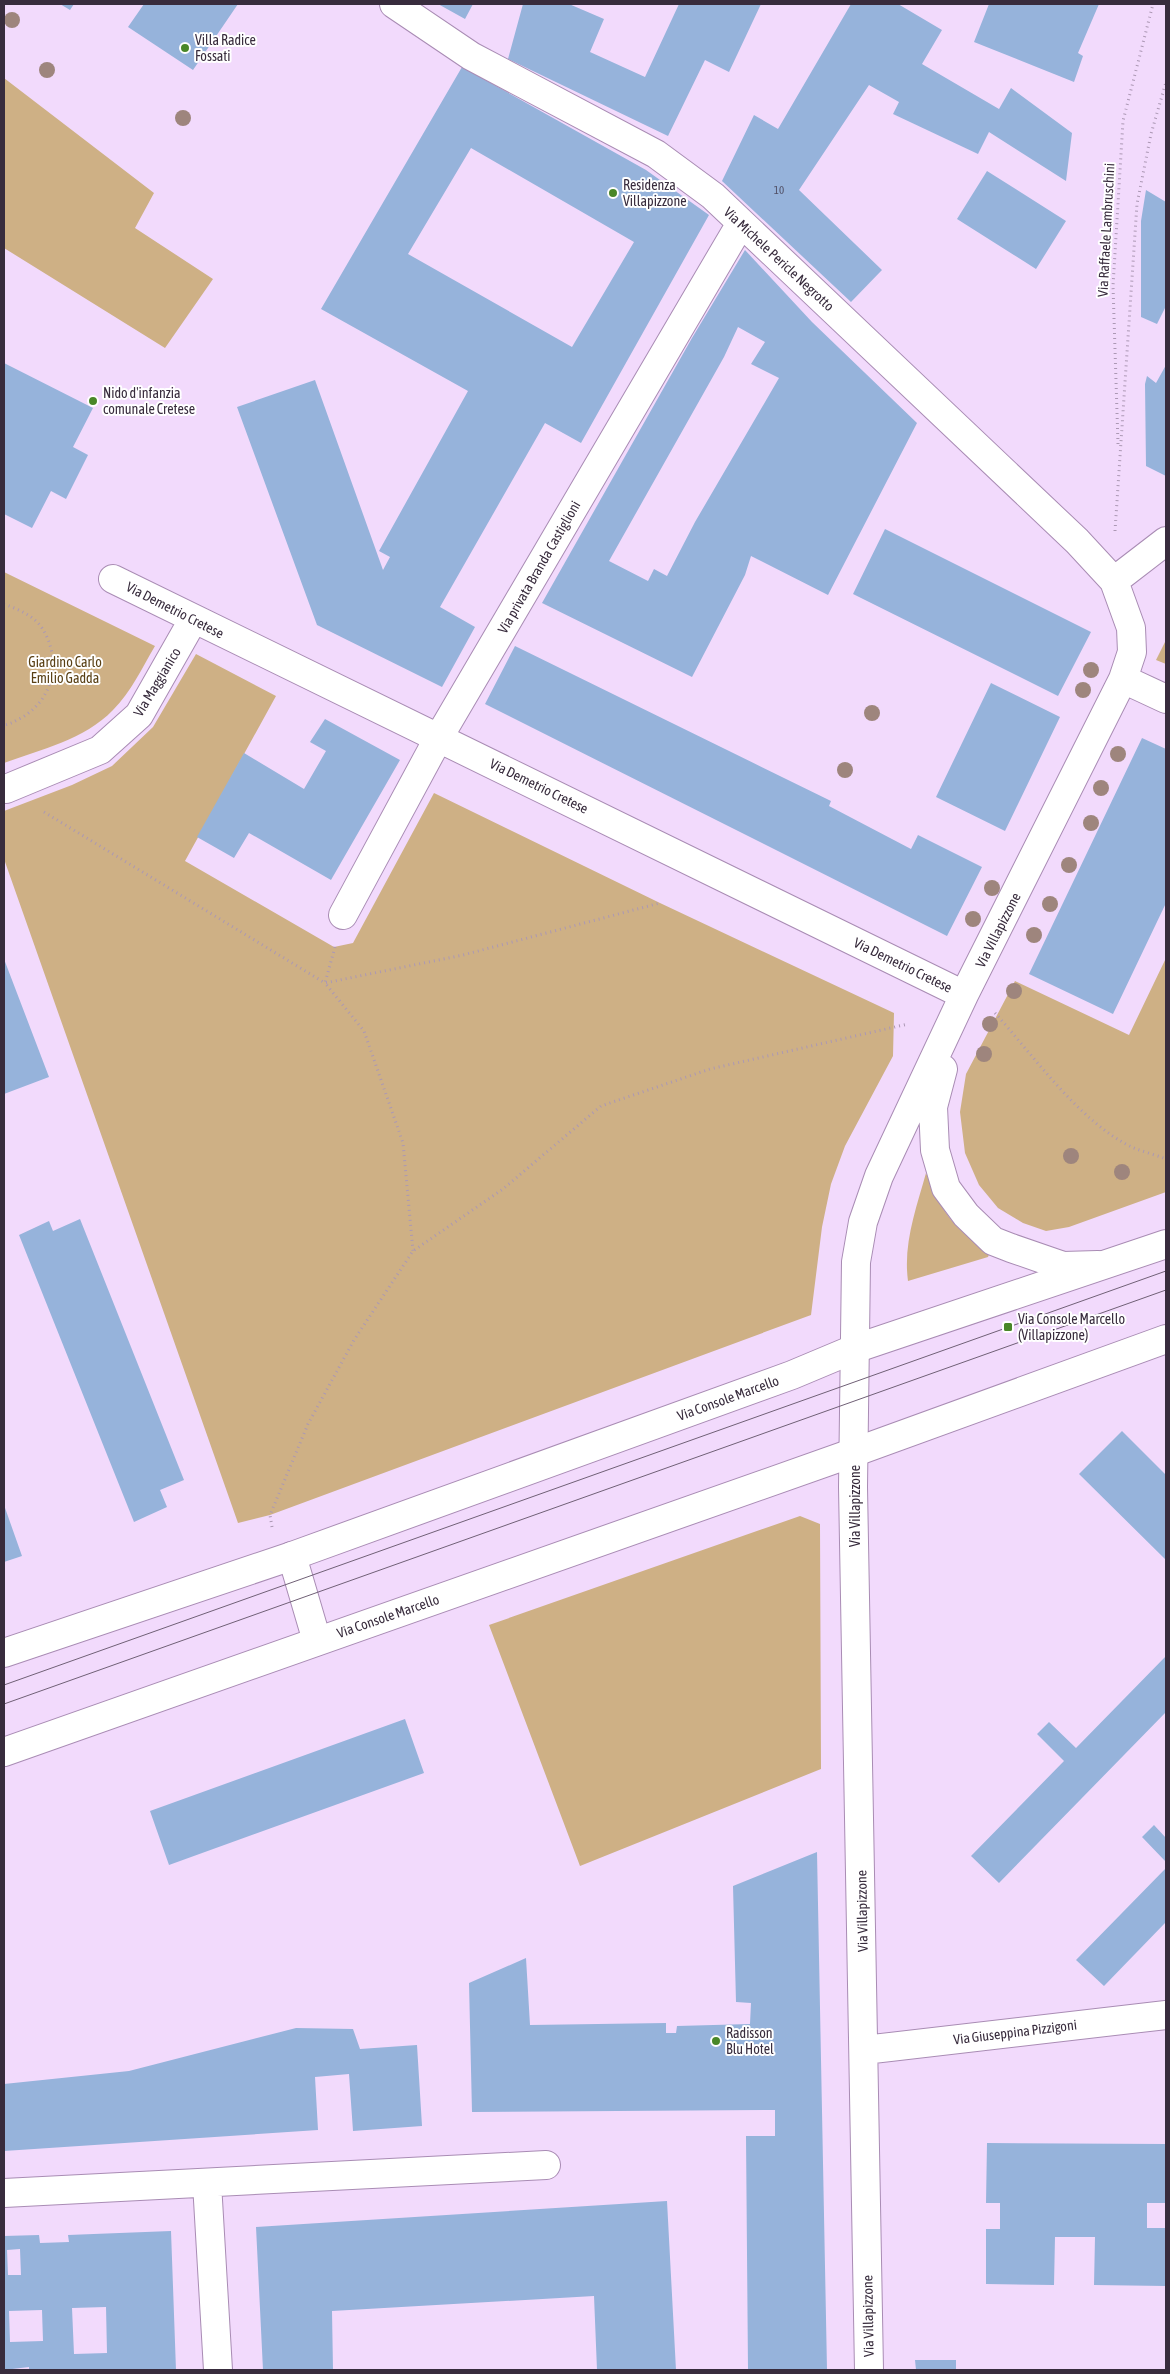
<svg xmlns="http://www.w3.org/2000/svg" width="1170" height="2374" viewBox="0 0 1170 2374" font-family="'Asap Condensed',sans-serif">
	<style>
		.green { fill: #ceb085 }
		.building { fill: #96b3db; fill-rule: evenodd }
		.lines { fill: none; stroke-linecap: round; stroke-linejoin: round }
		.minor-casing { stroke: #a98cb4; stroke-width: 30 }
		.major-casing { stroke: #a98cb4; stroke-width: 30 }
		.path { stroke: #ac98b4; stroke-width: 3; stroke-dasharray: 1 4; stroke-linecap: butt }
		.minor { stroke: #fff; stroke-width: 28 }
		.major { stroke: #fff; stroke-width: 28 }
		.tram { stroke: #706076; stroke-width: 1 }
		.tree { fill: #9e857d }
		.poi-dot { fill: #498728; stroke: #fff; stroke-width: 2 }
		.labels { text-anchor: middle; stroke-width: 4; stroke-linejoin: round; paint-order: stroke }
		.number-label { font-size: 11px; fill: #504e64 }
		.poi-label { font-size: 14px; fill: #382c3d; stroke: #fff; text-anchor: start }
		.street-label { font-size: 14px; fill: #382c3d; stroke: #fff }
		.park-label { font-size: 14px; fill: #594015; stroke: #fff }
	</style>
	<rect width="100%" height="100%" fill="#f2dafc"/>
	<!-- green -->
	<path class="green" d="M4 78 154 193 135 228 213 279 165 348 4 248Z
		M4 572 155 646C142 668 131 692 113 710 84 740 42 749 4 763Z
		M1166 640V664L1156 660Z
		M196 654 276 696 185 861 334 947 353 943 434 793 660 903 894 1013 893 1056 845 1146 831 1184 822 1227 811 1315 270 1515 238 1523 4 859V811L72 785 112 766 153 727Z
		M1166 958V1192L1069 1227 1046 1231 1023 1223 998 1208 979 1185 965 1153 960 1112 966 1074 1015 981 1129 1035Z
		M926 1173C942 1213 954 1229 990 1252L988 1257 908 1281C903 1244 916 1209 926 1173Z
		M800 1516 820 1524 821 1769 580 1866 489 1625Z"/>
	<!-- building -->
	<path class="building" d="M60 4H74L70 10Z
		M144 4H238L193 70 128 27Z
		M438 4H473L465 19Z
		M523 4H569L604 19 590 52 645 77 679 4H761L729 72 705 60 668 136 508 59Z
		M851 4H898L942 30 922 64 999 109 1011 88 1072 133 1066 181 989 132 978 154 893 114 899 102 869 85 799 190 882 270 851 302 722 181 754 115 778 129Z
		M989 4H1099L1078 53 1083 56 1074 82 974 42Z
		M462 67 646 170 709 215 581 443 545 423 440 607 475 627 442 687 317 625 237 407 315 380 383 570 390 557 379 551 468 391 321 309ZM471 148 634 242 572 347 408 254Z
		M987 171 1066 221 1036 269 957 219Z
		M1146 190 1166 202V306L1157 324 1141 317V221Z
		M745 250 812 322 917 423 828 595 751 556 745 575 692 677 542 603 692 338ZM738 327 765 342 751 364 779 378 695 522 667 576 654 569 648 581 609 561 724 357Z
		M4 363 93 408 73 447 88 455 66 499 51 491 32 528 4 514Z
		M1166 365V476L1146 466 1145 384 1147 376 1156 383Z
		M885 529 1091 632 1058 696 853 594Z
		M515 646 831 801 829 806 911 849 918 835 982 867 947 936 485 704Z
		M991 683 1060 717 1005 831 936 797Z
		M325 719 400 760 331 880 249 833 234 858 197 837 244 753 304 789 326 751 310 742Z
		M1142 738 1166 749V903L1113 1014 1029 974Z
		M4 959 49 1077 4 1094Z
		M80 1219 184 1480 160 1490 167 1507 134 1522 19 1235 49 1221 53 1231Z
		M1122 1431 1166 1475V1560L1079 1474Z
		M4 1505 22 1556 4 1562Z
		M1166 1656V1712L999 1883 971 1856 1064 1761 1037 1734 1049 1722 1076 1748Z
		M405 1719 424 1773 169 1865 150 1811Z
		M1154 1825 1166 1838V1862L1142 1837Z
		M817 1852 827 2370H748L746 2136H775V2110L472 2112 469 1983 526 1958 530 2025 666 2023V2033H676L677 2026 750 2024 751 2003 736 2002 733 1886Z
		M1166 1868V1922L1104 1986 1076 1960Z
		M296 2028 353 2029 360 2049 417 2045 422 2126 353 2131 349 2074 315 2077 318 2130 4 2151V2084L129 2071Z
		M987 2143 1166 2144V2203H1147V2228H1166V2286L1094 2285 1095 2237H1055L1054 2285 986 2284V2229H1000V2203H986Z
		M667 2201 676 2370H597L594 2296 332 2311 333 2370H263L256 2227Z
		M171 2231 176 2370H29V2367L4 2370V2236L39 2235 40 2243 69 2242 68 2235ZM20 2249 21 2275H8L7 2250ZM106 2307 107 2353 74 2354 72 2308ZM42 2310 43 2341 10 2342 9 2311Z
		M915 2360H956V2370H916Z"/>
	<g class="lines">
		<defs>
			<path id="minor" d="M394 4 471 56 656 154 713 196 1077 541 1114 581 1131 628 1132 652 1123 679 964 995 879 1176 863 1222 856 1262 853 1487 869 2370
				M113 579 964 995
				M1114 581 1166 541
				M1123 679 1166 699
				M6 789 100 750 139 715 193 620
				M343 915 439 737 741 223
				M943 1069 933 1107 935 1150 946 1188 966 1215 993 1241 1011 1248 1063 1266 1098 1265
				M292 1556 317 1641
				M864 2050 1166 2015
				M207 2183 218 2370
				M4 2193 546 2165"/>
			<path id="major" d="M4 1653 292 1556 792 1375 854 1349 1166 1244
				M4 1752 855 1452 1166 1339"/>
		</defs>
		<!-- minor casing -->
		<use href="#minor" class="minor-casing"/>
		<!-- major casing -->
		<use href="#major" class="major-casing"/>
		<!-- path -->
		<path class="path" d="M1118 444 1113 286 1123 121 1153 4
			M1115 531 1137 204 1151 134 1166 82
			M4 604C20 610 38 617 46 635 61 666 51 701 21 718 15 721 11 724 4 725
			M44 812 325 983 463 955 660 903
			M335 947 325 983 364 1031 403 1143 413 1251
			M995 1013C1033 1055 1082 1125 1134 1148 1144 1152 1156 1155 1166 1159
			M272 1527 270 1515 308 1424 354 1340 413 1251 503 1189 601 1106 710 1069 908 1024"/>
		<!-- minor -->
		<use href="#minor" class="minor"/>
		<!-- major -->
		<use href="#major" class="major"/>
		<!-- tram -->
		<path class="tram" d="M4 1685 1166 1271
			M4 1704 1166 1290"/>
	</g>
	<!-- trees -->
	<g class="tree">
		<circle cx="12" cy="20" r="8"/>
		<circle cx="47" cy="70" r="8"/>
		<circle cx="183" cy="118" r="8"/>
		<circle cx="1091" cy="670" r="8"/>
		<circle cx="1083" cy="690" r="8"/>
		<circle cx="872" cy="713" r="8"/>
		<circle cx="1118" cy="754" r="8"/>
		<circle cx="845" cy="770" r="8"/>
		<circle cx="1101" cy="788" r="8"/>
		<circle cx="1091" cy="823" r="8"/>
		<circle cx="1069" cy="865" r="8"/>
		<circle cx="992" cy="888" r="8"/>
		<circle cx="1050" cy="904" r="8"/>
		<circle cx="973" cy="919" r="8"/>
		<circle cx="1034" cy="935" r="8"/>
		<circle cx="1014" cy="991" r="8"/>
		<circle cx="990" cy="1024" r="8"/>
		<circle cx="984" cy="1054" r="8"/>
		<circle cx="1071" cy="1156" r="8"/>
		<circle cx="1122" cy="1172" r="8"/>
	</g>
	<!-- markers -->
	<g class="poi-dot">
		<circle cx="185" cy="48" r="5"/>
		<circle cx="613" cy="193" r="5"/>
		<circle cx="93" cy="401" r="5"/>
		<rect x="1003" y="1322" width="10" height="10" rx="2.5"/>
		<circle cx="716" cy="2041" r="5"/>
	</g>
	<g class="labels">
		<!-- number labels -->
		<g class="number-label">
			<text x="779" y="194">10</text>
		</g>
		<!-- poi labels -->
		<g class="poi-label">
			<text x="195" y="45">Villa Radice<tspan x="195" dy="16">Fossati</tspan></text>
			<text x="623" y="190">Residenza<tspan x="623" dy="16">Villapizzone</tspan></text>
			<text x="103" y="398">Nido d'infanzia<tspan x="103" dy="16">comunale Cretese</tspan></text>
			<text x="1018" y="1324">Via Console Marcello<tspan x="1018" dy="16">(Villapizzone)</tspan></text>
			<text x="726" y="2038">Radisson<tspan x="726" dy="16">Blu Hotel</tspan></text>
		</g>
		<!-- street labels -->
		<g class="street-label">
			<text transform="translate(1106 230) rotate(-87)" y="5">Via Raffaele Lambruschini</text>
			<text transform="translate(779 259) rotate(43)" y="5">Via Michele Pericle Negrotto</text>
			<text transform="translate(539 567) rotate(-60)" y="5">Via privata Branda Castiglioni</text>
			<text transform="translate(175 610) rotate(27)" y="5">Via Demetrio Cretese</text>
			<text transform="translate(157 682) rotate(-59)" y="5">Via Maggianico</text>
			<text transform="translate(539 786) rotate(26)" y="5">Via Demetrio Cretese</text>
			<text transform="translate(998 930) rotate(-63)" y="5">Via Villapizzone</text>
			<text transform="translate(903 965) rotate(26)" y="5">Via Demetrio Cretese</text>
			<text transform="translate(728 1398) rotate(-20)" y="5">Via Console Marcello</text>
			<text transform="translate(855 1506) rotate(-90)" y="5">Via Villapizzone</text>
			<text transform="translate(388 1616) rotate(-19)" y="5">Via Console Marcello</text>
			<text transform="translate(862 1911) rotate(-91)" y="5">Via Villapizzone</text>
			<text transform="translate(1015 2032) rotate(-7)" y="5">Via Giuseppina Pizzigoni</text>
			<text transform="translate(868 2316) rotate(-91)" y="5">Via Villapizzone</text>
		</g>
		<!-- park labels -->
		<g class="park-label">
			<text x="65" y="667">Giardino Carlo<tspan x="65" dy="16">Emilio Gadda</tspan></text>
		</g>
	</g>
	<!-- border -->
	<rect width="1170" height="2374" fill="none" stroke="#382c3d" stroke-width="10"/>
</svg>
